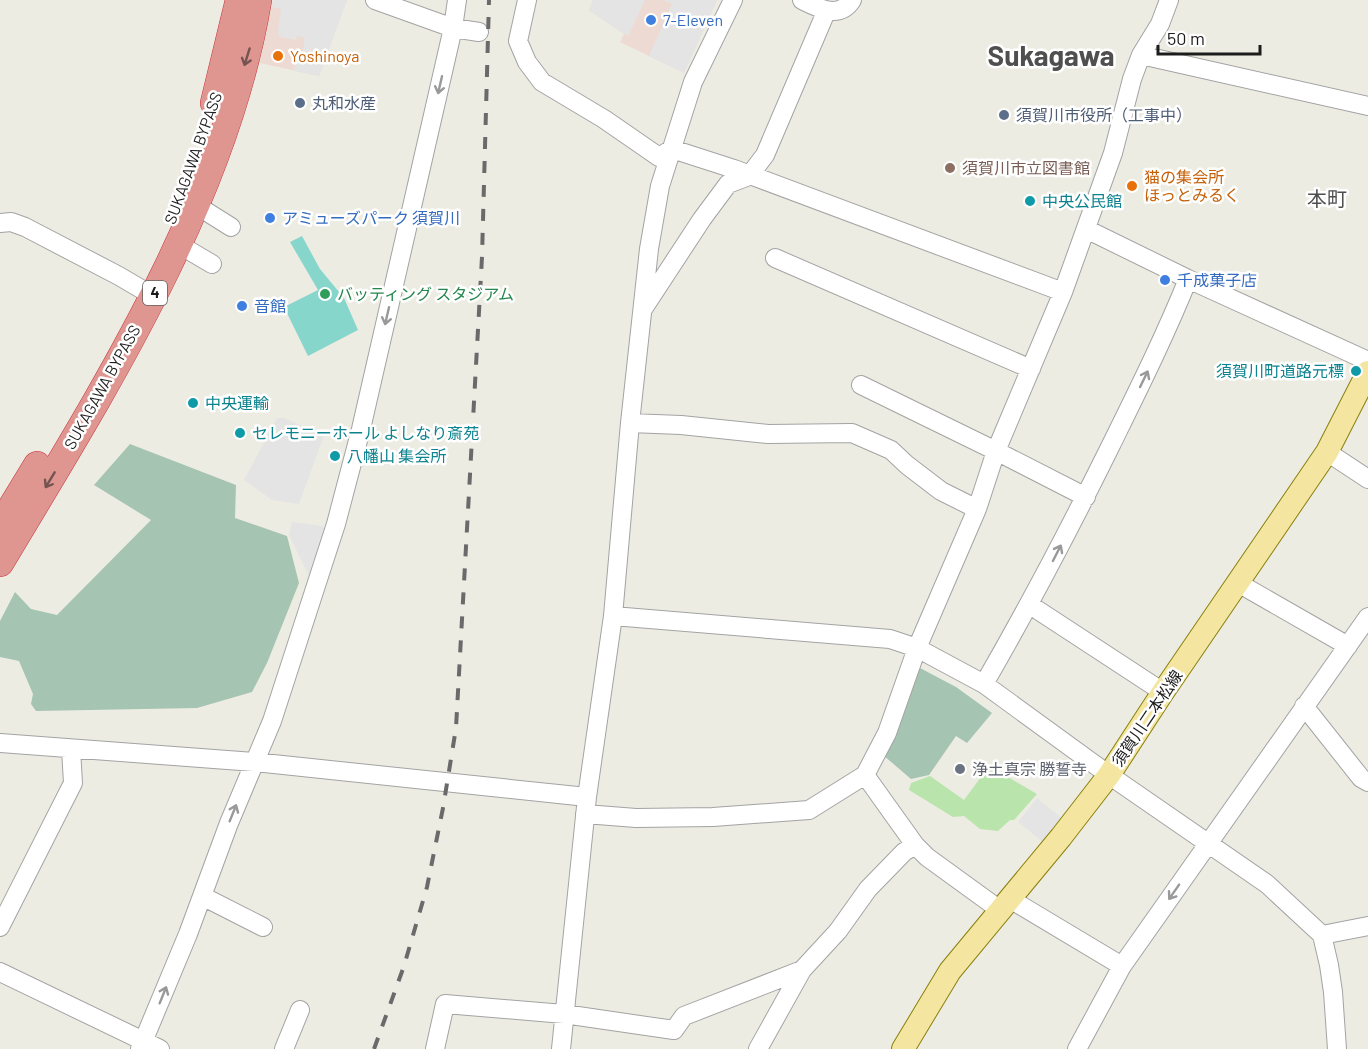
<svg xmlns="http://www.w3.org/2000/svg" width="1368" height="1049" viewBox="0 0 1368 1049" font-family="Barlow,'Noto Sans JP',sans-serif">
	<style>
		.commercial { fill: #eddbd3 }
		.grass { fill: #b9e4ac }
		.cemetery { fill: #a6c4b2 }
		.pitch { fill: #87d6cc }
		.parking { fill: #e4e4e4 }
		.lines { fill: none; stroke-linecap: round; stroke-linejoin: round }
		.minor-casing { stroke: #a3a3a3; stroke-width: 20 }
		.major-casing { stroke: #89800c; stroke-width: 24 }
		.highway-casing { stroke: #c9323e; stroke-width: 28 }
		.minor { stroke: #fff; stroke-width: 18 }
		.major { stroke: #f4e6a1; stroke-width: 22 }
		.highway { stroke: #df9690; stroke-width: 27 }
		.rail { stroke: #6a6a6a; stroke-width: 4; stroke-dasharray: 12 12; stroke-linecap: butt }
		.oneway { stroke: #745350 }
		.oneway2 { stroke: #999 }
		.shop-dot { fill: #3f7fe0; stroke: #fff; stroke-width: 2 }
		.food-dot { fill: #e8710a; stroke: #fff; stroke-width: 2 }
		.service-dot { fill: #5c6f8a; stroke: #fff; stroke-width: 2 }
		.education-dot { fill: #8d6e63; stroke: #fff; stroke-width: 2 }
		.culture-dot { fill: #0f9aa8; stroke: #fff; stroke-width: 2 }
		.leisure-dot { fill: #2e9e5b; stroke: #fff; stroke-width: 2 }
		.worship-dot { fill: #6b7280; stroke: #fff; stroke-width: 2 }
		.labels { text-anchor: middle; stroke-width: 5; stroke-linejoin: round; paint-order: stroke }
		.shield { fill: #fff; stroke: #606060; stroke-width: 1.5 }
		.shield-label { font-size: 15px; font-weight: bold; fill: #1c1c1c }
		.shop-label { font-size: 16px; fill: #366cbe; stroke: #fff; text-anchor: start }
		.food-label { font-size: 16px; fill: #c56008; stroke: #fff; text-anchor: start }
		.service-label { font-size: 16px; fill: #4e5e75; stroke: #fff; text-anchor: start }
		.street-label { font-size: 16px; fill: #1c1c1c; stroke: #fff }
		.education-label { font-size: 16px; fill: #785e54; stroke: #fff; text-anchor: start }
		.culture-label { font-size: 16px; fill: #0d838f; stroke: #fff; text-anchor: start }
		.leisure-label { font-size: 16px; fill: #27864d; stroke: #fff; text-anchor: start }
		.worship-label { font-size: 16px; fill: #5b616d; stroke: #fff; text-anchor: start }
		.quarter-label { font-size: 20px; fill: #4f4f4f; stroke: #fff }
		.town-label { font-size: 28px; font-weight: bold; fill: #4f4f4f; stroke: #fff }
	</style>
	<rect width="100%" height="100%" fill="#edece3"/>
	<!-- commercial -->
	<path class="commercial" d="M273 0H347L319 76 260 63Z
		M593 0H717L684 73 620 42 624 34 589 10Z"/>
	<!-- grass -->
	<path class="grass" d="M989 766 1037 794 1014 820H1010L998 831 980 829 964 816 953 817 909 790 911 783 930 776 964 800Z"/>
	<!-- cemetery -->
	<path class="cemetery" d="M130 444 236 485 235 518 287 536 299 583 267 663 252 692 197 708 36 711 31 704 33 694 19 661 0 657V621L15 592 31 609 57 615 151 520 94 485Z
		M920 668 956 687 992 713 967 743 956 736 929 775 911 779 883 755Z"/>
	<!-- pitch -->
	<path class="pitch" d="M302 236 320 269 344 298 358 330 308 356 284 307 318 290 290 242Z"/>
	<!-- parking -->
	<path class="parking" d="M273 0H347L319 76 294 71 298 50H303L305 38 297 36 296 40 280 37 278 32 281 9 272 7Z
		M593 0H645L628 36 589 10Z
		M664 0H717L684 73 649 56 672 4Z
		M277 418H284L324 435 299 504 272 500 244 480Z
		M292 522 323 526 330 542 315 588 289 535Z
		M1037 798 1063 819 1044 843 1018 822Z"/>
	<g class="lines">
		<defs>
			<path id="minor" d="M375 0 453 28 479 32
				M527 0 518 41 527 62 542 82 604 119 659 157 672 149 734 169 1063 292
				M802 0C818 8 839 20 852 0
				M1141 55 1368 106
				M196 205 231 227
				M0 223 11 222 25 227 119 276 153 296
				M1086 229 1188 279 1368 361
				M178 244 212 264
				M775 258 1031 369
				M643 309 702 219 728 184 749 176 765 155 826 12
				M861 385 996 451 1086 497
				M630 423 681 425 768 434 852 433 891 450 907 465 941 491 977 509
				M1327 452 1368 479
				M1238 583 1348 646
				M1030 605 1163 692
				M613 616 890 639 917 648 984 684 1109 775 1267 884 1322 935 1329 965 1333 992 1337 1049
				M984 684C1029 606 1071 526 1111 445 1138 390 1165 336 1188 279
				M1304 706 1361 778 1368 782
				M0 743 254 762 587 797
				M865 775 915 845 927 857 1000 910
				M585 814 636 818 713 817 809 810 865 775 887 733 917 648 977 509 996 451 1063 292 1113 153 1132 79 1141 55 1160 24 1169 0
				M202 896 263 927
				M1010 899 1122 966
				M0 927 73 783 71 749
				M1322 935 1368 926
				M0 972 160 1049
				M140 1049 188 934 229 823 272 721 336 524 361 429 453 28 457 0
				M284 1049 300 1010
				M435 1049 445 1004 564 1014 674 1030 684 1016 802 970
				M561 1049 587 797 613 616 630 423 649 249 660 186 693 82 733 0
				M758 1049 802 970 838 931 868 889 904 852 915 845
				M1077 1049 1122 966 1368 617"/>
			<path id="major" d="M903 1049 950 971 1061 837 1109 775 1163 692 1327 452 1368 372"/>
			<path id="highway" d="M214 103 239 0
				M0 526 37 465
				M0 563C103 391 225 200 258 0"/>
		</defs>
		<!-- minor casing -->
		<use href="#minor" class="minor-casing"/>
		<!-- major casing -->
		<use href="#major" class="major-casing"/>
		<!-- highway casing -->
		<use href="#highway" class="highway-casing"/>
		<!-- minor -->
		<use href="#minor" class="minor"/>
		<!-- major -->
		<use href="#major" class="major"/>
		<!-- highway -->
		<use href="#highway" class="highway"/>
		<!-- rail -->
		<path class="rail" d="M374 1049 404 966 427 887 443 808 456 728 482 257 489 0"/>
	</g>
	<!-- one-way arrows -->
	<defs><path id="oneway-shaft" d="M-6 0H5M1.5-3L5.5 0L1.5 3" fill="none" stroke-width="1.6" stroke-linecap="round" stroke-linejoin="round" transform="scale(1.5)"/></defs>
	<g class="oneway">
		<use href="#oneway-shaft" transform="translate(247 57) rotate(107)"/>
		<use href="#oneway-shaft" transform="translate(50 480) rotate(121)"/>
	</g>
	<g class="oneway2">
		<use href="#oneway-shaft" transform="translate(440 85) rotate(103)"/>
		<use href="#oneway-shaft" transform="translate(387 316) rotate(103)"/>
		<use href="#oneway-shaft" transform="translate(1144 379) rotate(-64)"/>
		<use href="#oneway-shaft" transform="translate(1057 553) rotate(-63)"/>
		<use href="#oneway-shaft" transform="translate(233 813) rotate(-68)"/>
		<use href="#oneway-shaft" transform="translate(1174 892) rotate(125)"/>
		<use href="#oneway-shaft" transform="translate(163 995) rotate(-68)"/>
	</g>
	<!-- markers -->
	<g class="shop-dot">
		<circle cx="651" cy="20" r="6"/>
		<circle cx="270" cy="218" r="6"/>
		<circle cx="1165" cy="280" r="6"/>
		<circle cx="242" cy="306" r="6"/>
	</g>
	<g class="food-dot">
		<circle cx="278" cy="56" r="6"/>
		<circle cx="1132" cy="186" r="6"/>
	</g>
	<g class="service-dot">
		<circle cx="300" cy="103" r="6"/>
		<circle cx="1004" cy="115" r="6"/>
	</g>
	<circle class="education-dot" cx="950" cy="168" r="6"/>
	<g class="culture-dot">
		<circle cx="1030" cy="201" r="6"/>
		<circle cx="1356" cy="371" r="6"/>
		<circle cx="193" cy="403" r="6"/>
		<circle cx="240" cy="433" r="6"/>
		<circle cx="335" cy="456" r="6"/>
	</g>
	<circle class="leisure-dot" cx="325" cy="294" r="6"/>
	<circle class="worship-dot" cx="960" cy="769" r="6"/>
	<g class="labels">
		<!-- shield labels -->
		<rect class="shield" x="143" y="281" width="24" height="24" rx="4.5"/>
		<g class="shield-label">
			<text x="155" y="298">4</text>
		</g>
		<!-- shop labels -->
		<g class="shop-label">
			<text x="663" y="26">7-Eleven</text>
			<text x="282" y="224">アミューズパーク 須賀川</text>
			<text x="1177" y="286">千成菓子店</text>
			<text x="254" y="312">音館</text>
		</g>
		<!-- food labels -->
		<g class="food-label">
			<text x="290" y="62">Yoshinoya</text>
			<text x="1144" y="183">猫の集会所<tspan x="1144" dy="18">ほっとみるく</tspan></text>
		</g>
		<!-- service labels -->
		<g class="service-label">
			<text x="312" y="109">丸和水産</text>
			<text x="1016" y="121">須賀川市役所（工事中）</text>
		</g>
		<!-- street labels -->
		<g class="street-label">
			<text transform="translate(193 158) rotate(-70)" y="6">SUKAGAWA BYPASS</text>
			<text transform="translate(102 387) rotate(-61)" y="6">SUKAGAWA BYPASS</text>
			<text transform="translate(1147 718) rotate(-56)" y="6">須賀川二本松線</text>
		</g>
		<!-- education labels -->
		<g class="education-label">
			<text x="962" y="174">須賀川市立図書館</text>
		</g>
		<!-- culture labels -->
		<g class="culture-label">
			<text x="1042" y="207">中央公民館</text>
			<text x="1344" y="377" text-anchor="end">須賀川町道路元標</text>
			<text x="205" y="409">中央運輸</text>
			<text x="252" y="439">セレモニーホール よしなり斎苑</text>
			<text x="347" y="462">八幡山 集会所</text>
		</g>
		<!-- leisure labels -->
		<g class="leisure-label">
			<text x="337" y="300">バッティング スタジアム</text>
		</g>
		<!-- worship labels -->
		<g class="worship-label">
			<text x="972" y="775">浄土真宗 勝誓寺</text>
		</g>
		<!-- quarter labels -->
		<g class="quarter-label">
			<text x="1327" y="206">本町</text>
		</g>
		<!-- town labels -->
		<g class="town-label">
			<text x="1051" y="66">Sukagawa</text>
		</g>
	</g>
	<!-- scale -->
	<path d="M1158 45v9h102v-9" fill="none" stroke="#1c1c1c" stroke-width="3"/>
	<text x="1167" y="45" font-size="18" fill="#1c1c1c" stroke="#ffffff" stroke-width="4.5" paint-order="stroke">50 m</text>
</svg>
